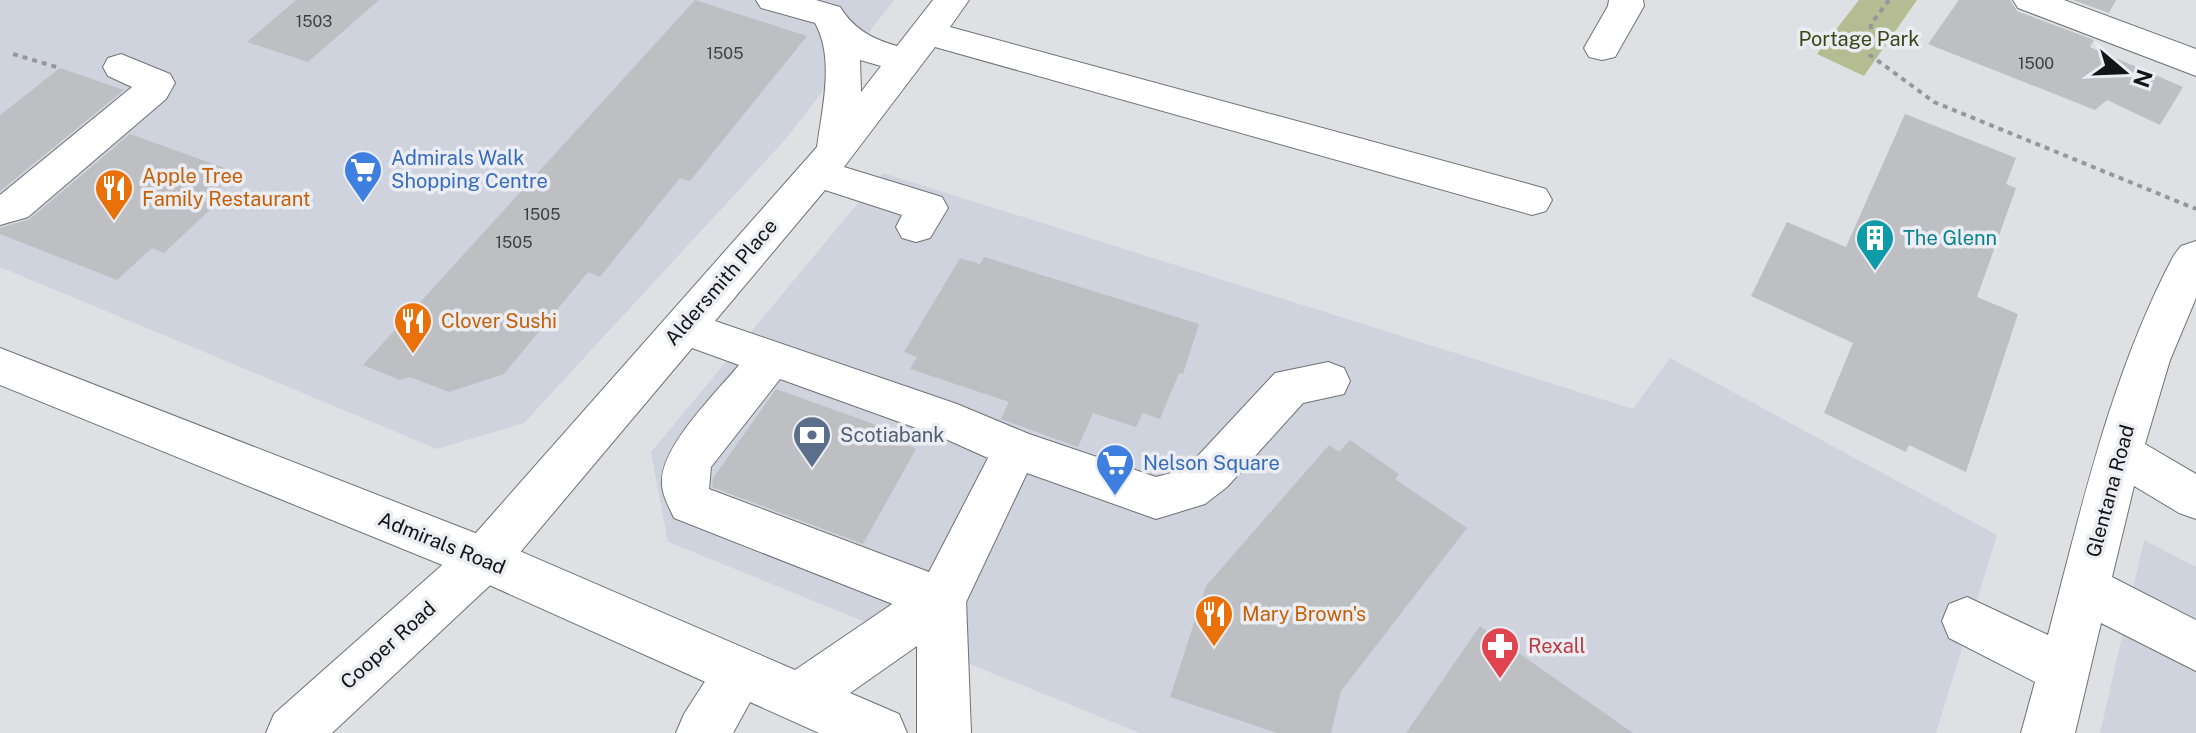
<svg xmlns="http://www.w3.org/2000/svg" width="2196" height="733" viewBox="0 0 2196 733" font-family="'Public Sans',sans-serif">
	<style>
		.built { fill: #ced3de }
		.green { fill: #b6bc92 }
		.building { fill: #bdbfc3 }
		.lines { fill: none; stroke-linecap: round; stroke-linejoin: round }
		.minor-casing { stroke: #6f7175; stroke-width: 2 }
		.major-casing { stroke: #6f7175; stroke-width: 2 }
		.path { stroke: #96979a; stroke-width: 4; stroke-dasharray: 5 5; stroke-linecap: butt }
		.minor { fill: #fff; fill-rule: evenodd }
		.major { fill: #fff; fill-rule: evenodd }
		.labels { text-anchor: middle; stroke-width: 7; stroke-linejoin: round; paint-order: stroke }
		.number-label { font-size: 16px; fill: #3e3f40 }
		.park-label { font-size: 20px; fill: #3f4416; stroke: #ebedf2 }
		.shop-label { font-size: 20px; fill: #366cbe; stroke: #ebedf2; text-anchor: start }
		.food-label { font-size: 20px; fill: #c56008; stroke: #ebedf2; text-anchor: start }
		.culture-label { font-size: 20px; fill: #0d838f; stroke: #ebedf2; text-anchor: start }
		.street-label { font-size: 20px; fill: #131415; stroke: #ebedf2 }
		.service-label { font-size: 20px; fill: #4e5e75; stroke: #ebedf2; text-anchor: start }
		.health-label { font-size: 20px; fill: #be3a42; stroke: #ebedf2; text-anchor: start }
	</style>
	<rect width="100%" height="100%" fill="#dee0e4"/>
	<!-- built -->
	<path class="built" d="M0 0H894L784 141 524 423 437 449 0 267Z
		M883 173 1633 409 1670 358 1997 535 1936 733H1140L668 542 651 452Z
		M2144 540 2196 567V733H2100Z"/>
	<!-- green -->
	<path class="green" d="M1859 0H1917L1864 76 1817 54Z"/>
	<!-- building -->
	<path class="building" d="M296 0H379L308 62 247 42Z
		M695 0 807 36 690 181 680 178 600 277 588 272 504 374 449 392 410 377 400 380 363 365Z
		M1959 0H2010L2017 11 2094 40 2090 47 2183 87 2160 125 2107 100 2095 110 1928 44Z
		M2073 0H2116L2109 13Z
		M60 68 124 90 0 191V115Z
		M1905 114 2016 158 2006 184 2016 188 1977 297 2018 314 1966 472 1909 445 1906 452 1824 413 1853 343 1751 296 1787 222 1846 247Z
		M130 134 236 172 204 201 215 205 164 253 152 248 117 280 0 234V228L30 219Z
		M984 257 1199 324 1183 374 1179 373 1160 419 1143 413 1136 427 1093 413 1078 447 1001 419 1009 402 910 369 917 357 904 352 960 258 980 264Z
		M776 389 907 436 903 443 916 449 863 544 712 487 713 478Z
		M1350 440 1399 474 1395 479 1467 528 1341 691 1331 733H1277L1170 697 1206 586 1329 445 1339 452Z
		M1480 626 1633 733H1406Z"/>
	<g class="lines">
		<defs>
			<path id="minor" d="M756 0H816L840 7C854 29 872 39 897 46L933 0H969L950 27 1532 185 1546 189 1552 200 1546 211 1532 215 935 47 844 167 942 197 948 208 930 238 916 242 902 238 896 227 902 215 825 190 715 321 957 404 1029 434 1156 477 1175 472 1195 459 1275 373 1328 362 1344 368 1350 381 1344 394 1303 403 1227 487 1205 504 1156 519 1027 473 959 617 941 623 674 518C669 507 662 495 662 483 660 447 717 392 739 365L692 348 501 575 332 733H266L274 714 467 543 817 147C822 109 835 58 815 23L761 8ZM860 60 881 66 861 92ZM780 379 941 437 988 458 929 572 709 489 711 467Z
				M1609 0H1643L1644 6 1615 57 1602 60 1589 57 1584 48 1608 6Z
				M2013 0H2064L2196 49V76L2018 8Z
				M121 54 170 74 175 83 166 99 28 217 0 225V195L132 87 108 76 103 67 108 58Z
				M2196 241V298L2170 360 2145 444 2196 474V519L2179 513 2134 486 2112 577 2196 620V671L2101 623 2075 733H2021L2035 682 1949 638 1942 621 1949 604 1967 597 2048 635C2082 506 2111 374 2174 255L2181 246Z
				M740 648 758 655 766 673 733 733H676L684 714 722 655Z"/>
			<path id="major" d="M0 348 501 543 795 670 923 583 941 577 959 583 966 600 971 733H917V646L850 693 899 714 907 733H819L467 575 0 385Z"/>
		</defs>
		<!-- minor casing -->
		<use href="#minor" class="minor-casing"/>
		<!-- major casing -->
		<use href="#major" class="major-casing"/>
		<!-- path -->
		<path class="path" d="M1889 0 1871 24 1870 55 1934 102 2196 209
			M13 54 60 68"/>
		<!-- minor -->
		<use href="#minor" class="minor"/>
		<!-- major -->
		<use href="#major" class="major"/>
	</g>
	<!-- icons -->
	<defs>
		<symbol id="supermarket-pin" viewBox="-11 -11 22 30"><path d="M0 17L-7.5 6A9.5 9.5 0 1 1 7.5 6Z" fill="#3f7fe0" stroke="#ebedf2"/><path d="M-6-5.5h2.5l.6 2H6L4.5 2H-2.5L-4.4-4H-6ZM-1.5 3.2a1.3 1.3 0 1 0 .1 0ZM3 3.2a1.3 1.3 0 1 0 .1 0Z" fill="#fff"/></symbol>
		<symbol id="restaurant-pin" viewBox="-11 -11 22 30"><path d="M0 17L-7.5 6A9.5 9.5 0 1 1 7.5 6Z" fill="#e8710a" stroke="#ebedf2"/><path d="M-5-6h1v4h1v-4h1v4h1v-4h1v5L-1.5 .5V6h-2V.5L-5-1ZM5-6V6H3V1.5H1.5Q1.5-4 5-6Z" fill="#fff"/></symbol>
		<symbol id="building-pin" viewBox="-11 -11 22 30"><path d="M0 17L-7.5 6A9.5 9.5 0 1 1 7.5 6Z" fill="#0f9aa8" stroke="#ebedf2"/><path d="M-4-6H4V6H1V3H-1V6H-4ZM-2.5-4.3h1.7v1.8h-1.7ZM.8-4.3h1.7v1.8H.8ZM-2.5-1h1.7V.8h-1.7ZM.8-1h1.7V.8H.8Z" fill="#fff"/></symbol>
		<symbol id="bank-pin" viewBox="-11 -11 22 30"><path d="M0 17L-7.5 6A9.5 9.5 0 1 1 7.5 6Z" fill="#5c6f8a" stroke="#ebedf2"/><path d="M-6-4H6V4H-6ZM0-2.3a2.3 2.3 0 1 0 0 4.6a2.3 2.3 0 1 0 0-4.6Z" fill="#fff"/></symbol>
		<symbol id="pharmacy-pin" viewBox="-11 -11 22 30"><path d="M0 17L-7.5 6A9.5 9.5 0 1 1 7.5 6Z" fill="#e0444e" stroke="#ebedf2"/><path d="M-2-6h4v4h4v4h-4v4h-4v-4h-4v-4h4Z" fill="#fff"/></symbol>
	</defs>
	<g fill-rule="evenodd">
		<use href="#supermarket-pin" x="341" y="148" width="44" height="60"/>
		<use href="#restaurant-pin" x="92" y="166" width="44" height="60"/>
		<use href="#building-pin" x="1853" y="216" width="44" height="60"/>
		<use href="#restaurant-pin" x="391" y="299" width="44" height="60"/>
		<use href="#bank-pin" x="790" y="413" width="44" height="60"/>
		<use href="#supermarket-pin" x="1093" y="441" width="44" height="60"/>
		<use href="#restaurant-pin" x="1192" y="592" width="44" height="60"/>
		<use href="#pharmacy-pin" x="1478" y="624" width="44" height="60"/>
	</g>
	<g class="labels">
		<!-- number labels -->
		<g class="number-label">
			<text x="314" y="27">1503</text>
			<text x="725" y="59">1505</text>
			<text x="2036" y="69">1500</text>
			<text x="542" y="220">1505</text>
			<text x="514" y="248">1505</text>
		</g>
		<!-- park labels -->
		<g class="park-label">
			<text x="1859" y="46">Portage Park</text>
		</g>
		<!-- shop labels -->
		<g class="shop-label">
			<text x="391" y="165">Admirals Walk<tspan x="391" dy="23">Shopping Centre</tspan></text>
			<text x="1143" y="470">Nelson Square</text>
		</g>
		<!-- food labels -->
		<g class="food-label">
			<text x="142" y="183">Apple Tree<tspan x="142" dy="23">Family Restaurant</tspan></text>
			<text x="441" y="328">Clover Sushi</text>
			<text x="1242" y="621">Mary Brown's</text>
		</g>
		<!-- culture labels -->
		<g class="culture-label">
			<text x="1903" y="245">The Glenn</text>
		</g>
		<!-- street labels -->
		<g class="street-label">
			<text transform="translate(721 282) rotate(-49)" y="7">Aldersmith Place</text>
			<text transform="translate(2110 491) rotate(-75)" y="7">Glentana Road</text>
			<text transform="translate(442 543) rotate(22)" y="7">Admirals Road</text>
			<text transform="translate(388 645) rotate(-42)" y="7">Cooper Road</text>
		</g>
		<!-- service labels -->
		<g class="service-label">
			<text x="840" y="442">Scotiabank</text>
		</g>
		<!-- health labels -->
		<g class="health-label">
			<text x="1528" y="653">Rexall</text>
		</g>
	</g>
	<!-- north arrow -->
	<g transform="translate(2124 72) rotate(109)" stroke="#ebedf2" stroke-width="6" paint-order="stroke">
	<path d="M0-6L14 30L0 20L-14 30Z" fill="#131415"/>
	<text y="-12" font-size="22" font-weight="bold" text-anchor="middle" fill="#131415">N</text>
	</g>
</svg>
